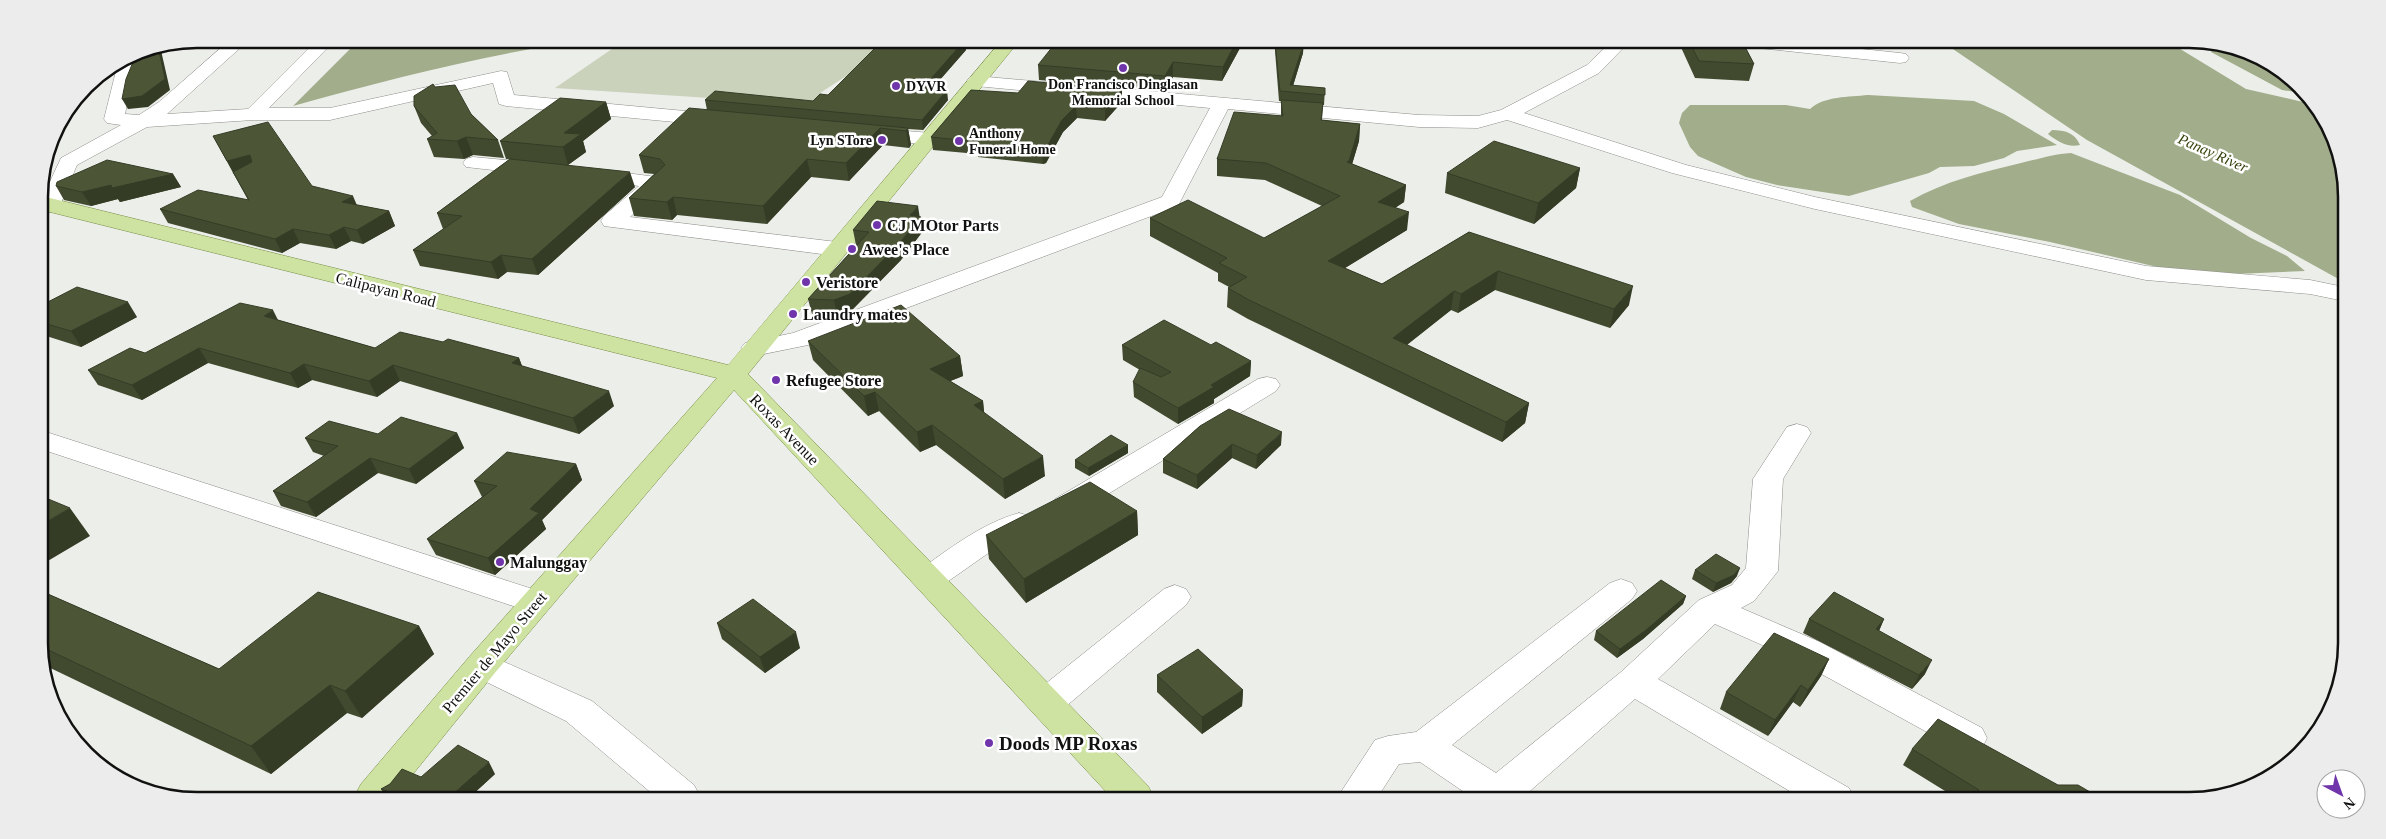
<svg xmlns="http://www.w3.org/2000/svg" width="2386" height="839" viewBox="0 0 2386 839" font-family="Georgia,serif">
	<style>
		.green { fill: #cad2bc }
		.water { fill: #a1ad8b }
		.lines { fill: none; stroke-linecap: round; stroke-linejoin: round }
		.minor-casing { stroke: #8d8e8a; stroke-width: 1 }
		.major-casing { stroke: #778c45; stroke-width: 1 }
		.minor { fill: #fff; fill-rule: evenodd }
		.major { fill: #cee2a1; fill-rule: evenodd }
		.wall { fill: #414a2f }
		.shaded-wall { fill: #353c26 }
		.building { fill: #4c5637; stroke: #353c26 }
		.poi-dot { fill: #7035ab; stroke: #fff; stroke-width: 2 }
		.labels { text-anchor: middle; stroke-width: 5; stroke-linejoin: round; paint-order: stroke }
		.far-poi-label { font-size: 14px; font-weight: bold; fill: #111110; stroke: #fff; text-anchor: start }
		.far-water-label { font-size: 15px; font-style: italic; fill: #334108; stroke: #fff }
		.poi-label { font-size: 16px; font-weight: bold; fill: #111110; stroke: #fff; text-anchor: start }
		.street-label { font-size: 16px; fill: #111110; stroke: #fff }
		.near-poi-label { font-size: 19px; font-weight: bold; fill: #111110; stroke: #fff; text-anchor: start }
		.rim { fill: none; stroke: #111110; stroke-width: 2.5 }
	</style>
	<rect width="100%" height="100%" fill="#eceee9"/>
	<!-- green -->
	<path class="green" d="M625 40 881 41 854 71 820 93 835 100 801 104 555 88Z"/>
	<!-- water -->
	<path class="water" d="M360 39 584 40C486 55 389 79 293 106Z
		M1944 43 2172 44 2246 89 2303 102 2316 108 2344 166V282L2087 140Z
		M2221 45C2248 45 2294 72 2309 94L2282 90 2211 52 2213 48Z
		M1868 95 1974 101 2004 114 2057 145 2017 151 2004 158 1974 166 1940 167 1929 173 1849 196 1777 185 1746 177 1698 156 1690 147 1679 123 1682 113 1690 105H1786L1810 109C1824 96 1849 97 1868 95Z
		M2052 130C2065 130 2075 133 2080 145 2068 148 2058 142 2048 134Z
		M2071 153 2180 195 2251 238 2287 256 2305 271 2212 275 2179 272 2050 242 1959 224 1912 207 1910 201C1945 181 1983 172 2021 163 2039 159 2053 154 2071 153Z"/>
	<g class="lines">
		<defs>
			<path id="minor" d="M231 39H250L167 114 248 109 318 39H336L269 108H330L501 71 507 72 514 95 717 114 724 116 727 120 724 124 717 126 506 106 499 104 493 83 330 120H253L147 127 77 165 58 210 50 212 42 210 39 205 61 158 121 125 107 123 104 119 118 63 134 52 137 56 125 114 139 115 159 102Z
				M1610 43H1628L1599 73 1524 113 1686 165 1815 197 2146 266 2310 280 2344 287V301L2310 294 2146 280 1815 209 1672 173 1507 120 1478 128 1419 127 1228 109 1178 206 808 345 754 356 745 353 741 348 745 343 793 333 1162 197 1210 108 976 86 970 85 967 81 970 77 976 76 1419 115 1478 116 1501 110 1587 65Z
				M1750 43H1804L1900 53 1906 54 1909 58 1906 62 1900 63 1759 48 1753 47Z
				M872 128 930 133 937 135 940 139 937 143 930 145 865 138 862 134 865 130Z
				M473 157 538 163 545 165 548 169 545 173 538 175 466 167 463 163 466 159Z
				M596 169 664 178 668 182 664 186 630 217 837 242 845 244 848 249 845 254 837 256 604 226 601 221 604 216 639 186 589 179 586 175 589 171Z
				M1267 377 1276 379 1280 385 1276 391 1077 513 1066 516 1055 513 1051 506 1055 499 1258 379Z
				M1797 424 1807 427 1811 433 1783 479 1778 571 1754 601 1741 608 1820 642 1982 728 1987 738 1982 748 1969 753 1956 748 1796 660 1715 624 1658 679 1849 788 1855 799H1803L1635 699 1522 798H1473L1420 762 1399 764 1377 798H1337L1375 740 1388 736 1416 732 1610 583 1621 579 1632 583 1637 591 1632 599 1452 745 1496 773 1621 672 1699 600 1732 585 1746 568 1753 479 1787 427Z
				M40 430 548 594 553 602 548 610 537 614 41 449Z
				M1019 513 1030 516 1034 523 1030 530 987 554 940 587 929 590 918 587 913 579 918 571C949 549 982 523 1019 513Z
				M1175 585 1186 589 1191 597 1186 605 1058 713 1046 717 1034 713 1028 703 1034 693 1164 589Z
				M482 652 592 701 694 785 700 796H655L566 721 470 674 465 665 470 656Z"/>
			<path id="major" d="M1001 41H1019L748 374 1148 786 1154 797H1111L734 390 494 674 396 795H355L361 784 470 656 717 378 50 212 39 213V200L50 198 728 365Z"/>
		</defs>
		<!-- minor casing -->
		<use href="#minor" class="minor-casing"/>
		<!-- major casing -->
		<use href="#major" class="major-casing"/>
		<!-- minor -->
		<use href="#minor" class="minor"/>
		<!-- major -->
		<use href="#major" class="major"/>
	</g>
	<!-- wall -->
	<path class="wall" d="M882 41H965L966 50 932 89 948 100 923 130 908 129 911 145 909 148 883 145 849 181 811 177 767 224 677 215 672 220 634 216 629 198 654 174 644 173 639 155 707 110 705 100 813 101 828 95Z
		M1275 42 1303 53 1293 86 1325 88 1324 105H1323L1322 120 1360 124 1359 141 1352 164 1406 185 1404 202 1395 208 1407 230 1345 268 1382 284 1469 232 1629 305 1610 328 1495 290 1458 313 1451 310 1407 345 1529 403 1525 423 1502 442 1248 319 1227 307 1228 288 1229 287 1218 281V273L1150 236V218L1264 238 1322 206 1265 180 1217 176V159L1281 116V101H1279L1275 51Z
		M1679 43H1743L1754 64 1749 81 1695 78Z
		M1823 43H1877L1875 48Z
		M1240 48 1222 81 1173 77 1165 91 1039 80 1038 65Z
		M435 87 471 114 498 140 504 158 473 155 464 159 434 157 427 139 432 136 421 123 414 106Z
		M971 90 1122 102 1105 121 1077 118 1063 132 1046 163 1043 164 978 157V154L933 150 931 137Z
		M606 102 611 119 583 141 586 152 568 165 635 187 538 275 507 272 498 279 420 266 413 250 443 229 437 213 510 159H506L500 141Z
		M213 136 312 186 357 205 389 211 395 226 363 244 351 241 336 249 300 243 282 253 168 223 160 209 248 200Z
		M1580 168 1576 188 1534 224 1445 193 1447 173Z
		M173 174 181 187 120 202 118 199 91 206 64 200 56 186Z
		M919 216 923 231 901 260 853 309 837 315 812 314 808 299 857 245H856L853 230Z
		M40 306 137 317 81 347 40 334Z
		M278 320 375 348 443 342 519 358 522 366 614 406 579 434 400 381 377 397 312 380 298 388 208 363 142 400 98 385 88 370Z
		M808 341 960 356 963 376 950 381 983 401 984 413 1045 476 1005 499 936 445 920 452 879 411 868 416 813 360Z
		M1122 345H1211L1251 361 1250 376 1214 399V403L1178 424 1134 397 1133 382 1140 370 1123 360Z
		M1200 426 1281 445 1256 469 1232 458 1197 489 1163 473V459Z
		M457 433 464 448 416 484 378 473 316 517 281 506 273 491 324 456 313 452 305 438 378 434Z
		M1128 445V453L1089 476 1075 468V460Z
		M576 464 582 480 542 520 546 529 495 575 436 555 427 539 482 497 474 481Z
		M1137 511 1138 535 1026 603 989 559 986 535Z
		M1695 570 1737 576 1731 583 1713 592 1692 579Z
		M41 591 219 669 419 626 434 654 362 718 347 713 271 774 42 664Z
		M1686 596 1683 604 1643 639 1617 658 1594 640 1596 631Z
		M1809 619H1884L1879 631 1925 674 1912 689 1803 633Z
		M717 623 800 648 765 673 722 639Z
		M1829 659 1821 676 1800 707 1793 702 1768 736 1720 709 1726 692Z
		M1157 675 1243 690 1242 706 1202 734 1157 692Z
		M1912 749 2058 785 2104 800 1958 799 1903 765Z
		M495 774 471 796 383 795 384 794 381 789 421 777Z"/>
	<!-- shaded-wall -->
	<path class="shaded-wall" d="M964 41H965L966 50 923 99 922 89Z
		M1236 42H1240V48L1222 81 1223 67Z
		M1304 43 1303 53 1291 92 1290 85Z
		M158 46H160L170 90 148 107 128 109 122 99Z
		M1173 62V77L1165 91V76Z
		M947 90 948 100 923 130 922 120Z
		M1122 90V102L1105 121V109Z
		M606 102 611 119 583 141 586 152 568 165 563 147 564 133Z
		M1076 106 1077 118 1063 132 1046 163 1043 164 1042 151 1062 120Z
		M1360 124 1359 141 1348 178 1347 162Z
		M880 128 883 145 849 181 846 163Z
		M908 128 911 145 909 148 906 131Z
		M466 137 473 155 464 159 457 141Z
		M250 155 256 169 234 174 227 161Z
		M807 159 811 177 767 224 763 206Z
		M1580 168 1576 188 1534 224 1538 203Z
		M630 172 635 187 538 275 532 259Z
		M173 174 181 187 120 202 118 199 91 206 82 192 111 185Z
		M1406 185 1404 202 1376 220 1378 202Z
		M353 196 359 210 342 202Z
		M673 197 677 215 672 220 667 202Z
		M918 206 920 219 921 217 923 231 901 260 853 309 837 315 834 300Z
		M389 211 395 226 363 244 357 230Z
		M1409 212 1407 230 1327 279 1328 261Z
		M344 227 351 241 336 249 329 235Z
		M293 229 300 243 282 253 275 239Z
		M501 255 507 272 498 279 491 262Z
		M1498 271 1495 290 1458 313 1461 294Z
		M1633 286 1629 305 1610 328 1614 309Z
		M1454 291 1451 310 1391 357 1393 338Z
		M128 302 137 317 81 347 71 331Z
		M273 310 281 326 264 316Z
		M199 348 208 363 142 400 132 385Z
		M960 356 963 376 933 388 930 369Z
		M519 358 525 374 512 363Z
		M1251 361 1250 376 1214 399V403L1178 424V408L1211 385Z
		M304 364 312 380 298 388 290 373Z
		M393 365 400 381 377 397 369 381Z
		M609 391 614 406 579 434 573 418Z
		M875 392 879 411 868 416 864 396Z
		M983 401 985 421 974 405Z
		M1529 403 1525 423 1502 442 1506 422Z
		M932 425 936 445 920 452 917 432Z
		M1282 432 1281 445 1256 469 1257 455Z
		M457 433 464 448 416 484 409 469Z
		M1232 444V458L1197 489V475Z
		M1128 445V453L1089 476 1088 468Z
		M1043 456 1045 476 1005 499 1003 479Z
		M370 458 378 473 316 517 307 502Z
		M576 464 582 480 542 520 546 529 495 575 488 558 530 509Z
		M70 508 90 536 41 565V525Z
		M1137 511 1138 535 1026 603 1024 579Z
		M1740 568 1737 576 1731 583 1713 592 1716 583Z
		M1686 596 1683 604 1643 639 1617 658 1620 649Z
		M1884 619 1878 633 1876 629Z
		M419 626 434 654 362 718 345 691Z
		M796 632 800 648 765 673 760 657Z
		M1829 659 1821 676 1800 707 1808 690Z
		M1932 660 1925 674 1912 689 1919 675Z
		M330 685 347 713 271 774 251 746Z
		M1801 685 1793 702 1768 736 1775 720Z
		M1243 690 1242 706 1202 734V717Z
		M489 762 495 774 471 796H451Z"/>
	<!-- building -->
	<path class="building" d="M882 41H964L922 89 947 90 922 120 705 100 715 91 813 101 820 94 828 95Z
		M1057 41 1236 42 1223 67 1173 62 1165 76 1038 65Z
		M1275 42 1304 43 1290 85 1325 88V95L1280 91Z
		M1690 43H1743L1754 64 1699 61Z
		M158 46 165 79 142 96 122 99 126 79 138 50Z
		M1028 81 1122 90 1105 109 1076 106 1062 120 1045 150 1042 151 977 145 979 142 931 137 971 90 1018 93Z
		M433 84 435 87 455 85 471 114 498 140 466 137 457 141 427 139 437 133 414 106V96Z
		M560 98 606 102 564 133 581 134 563 147 500 141Z
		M1281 100 1323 103 1321 120 1360 124 1349 161 1347 162 1406 185 1378 202 1409 212 1328 261 1382 284 1469 232 1633 286 1614 309 1498 271 1461 294 1454 291 1393 338 1529 403 1506 422 1249 300 1228 288 1247 277 1219 263 1227 258 1150 218 1188 200 1264 238 1340 196 1266 163 1217 159 1234 112 1283 116Z
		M689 108 908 128 906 131 880 128 846 163 807 159 763 206 673 197 667 202 629 198 665 165 660 159 639 155Z
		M268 122 312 186 353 196 342 202 389 211 357 230 344 227 329 235 293 229 275 239 160 209 198 190 249 200 233 172 252 162 250 155 227 161 213 136Z
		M1494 141 1580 168 1538 203 1447 173Z
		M510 159 630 172 532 259 501 255 491 262 413 250 462 216 437 213Z
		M107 160 173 174 112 188 111 185 82 192 56 186 57 182Z
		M877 201 918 206 910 215 921 217 898 245 850 294 834 300 808 299 869 232 853 230Z
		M77 287 128 302 71 331 40 322V306Z
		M240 303 273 310 264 316 375 348 400 332 443 342 448 339 519 358 512 363 609 391 573 418 393 365 369 381 304 364 290 373 199 348 132 385 88 370 130 348 145 353Z
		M901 305 960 356 930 369 983 401 974 405 1043 456 1003 479 932 425 917 432 875 392 864 396 808 341Z
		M1164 320 1211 345 1216 342 1251 361 1211 385 1214 387 1178 408 1133 382 1140 368 1161 377 1171 372 1122 345Z
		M1229 409 1282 432 1257 455 1232 444 1197 475 1163 459 1200 426Z
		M401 417 457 433 409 469 370 458 307 502 273 491 338 446 305 438 329 421 378 434Z
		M1111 435 1128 445 1088 468 1075 460Z
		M507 452 576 464 530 509 539 513 488 558 427 539 497 486 474 481Z
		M1090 482 1137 511 1024 579 986 535Z
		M41 496 70 508 41 525Z
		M1716 554 1740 568 1734 575 1716 583 1695 570Z
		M1661 580 1686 596 1646 630 1620 649 1596 631Z
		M41 591 219 669 318 592 419 626 345 691 330 685 251 746 42 647Z
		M1834 592 1884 619 1876 629 1932 660 1919 675 1809 619Z
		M753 599 796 632 760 657 717 623Z
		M1774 633 1829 659 1808 690 1801 685 1775 720 1726 692Z
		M1198 649 1243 690 1202 717 1157 675Z
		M1938 719 2058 785H2078L2104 800 1972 799 1979 790 1912 749Z
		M458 745 489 762 451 796 383 795 387 791 381 789 390 784 402 769 421 777Z"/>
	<!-- markers -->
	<g class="poi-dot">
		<circle cx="1123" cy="68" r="5"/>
		<circle cx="896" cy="86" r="5"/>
		<circle cx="882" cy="140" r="5"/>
		<circle cx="959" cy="141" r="5"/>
		<circle cx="877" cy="225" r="5"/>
		<circle cx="852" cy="249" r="5"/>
		<circle cx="806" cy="282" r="5"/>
		<circle cx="793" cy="314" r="5"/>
		<circle cx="776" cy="380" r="5"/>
		<circle cx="500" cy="562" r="5"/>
		<circle cx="989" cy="743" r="5"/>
	</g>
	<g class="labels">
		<!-- far-poi labels -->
		<g class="far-poi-label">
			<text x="1123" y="89" text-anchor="middle">Don Francisco Dinglasan<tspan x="1123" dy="16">Memorial School</tspan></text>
			<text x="906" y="91">DYVR</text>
			<text x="969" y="138">Anthony<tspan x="969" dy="16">Funeral Home</tspan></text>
			<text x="872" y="145" text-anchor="end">Lyn STore</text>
		</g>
		<!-- far-water labels -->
		<g class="far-water-label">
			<text transform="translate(2213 153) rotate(24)" y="5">Panay River</text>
		</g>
		<!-- poi labels -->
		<g class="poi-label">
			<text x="887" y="231">CJ MOtor Parts</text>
			<text x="862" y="255">Awee's Place</text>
			<text x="816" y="288">Veristore</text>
			<text x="803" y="320">Laundry mates</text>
			<text x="786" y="386">Refugee Store</text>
			<text x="510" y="568">Malunggay</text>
		</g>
		<!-- street labels -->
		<g class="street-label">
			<text transform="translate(386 289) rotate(14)" y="6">Calipayan Road</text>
			<text transform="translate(785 429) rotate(46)" y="6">Roxas Avenue</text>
			<text transform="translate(494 652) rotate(-50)" y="6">Premier de Mayo Street</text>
		</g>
		<!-- near-poi labels -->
		<g class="near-poi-label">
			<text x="999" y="750">Doods MP Roxas</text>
		</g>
	</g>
	<!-- crop -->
	<path d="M0 0H2386V839H0ZM197 48H2189A149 149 0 0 1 2338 197V643A149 149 0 0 1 2189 792H197A149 149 0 0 1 48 643V197A149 149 0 0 1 197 48Z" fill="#ececec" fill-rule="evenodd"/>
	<path class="rim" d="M197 48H2189A149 149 0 0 1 2338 197V643A149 149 0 0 1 2189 792H197A149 149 0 0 1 48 643V197A149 149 0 0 1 197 48Z"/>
	<!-- north arrow -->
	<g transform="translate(2341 794) rotate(139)"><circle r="24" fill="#ffffff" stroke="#a0a09f"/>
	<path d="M0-4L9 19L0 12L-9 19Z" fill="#7035ab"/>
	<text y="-8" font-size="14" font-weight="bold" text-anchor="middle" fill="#111110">N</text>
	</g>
</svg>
